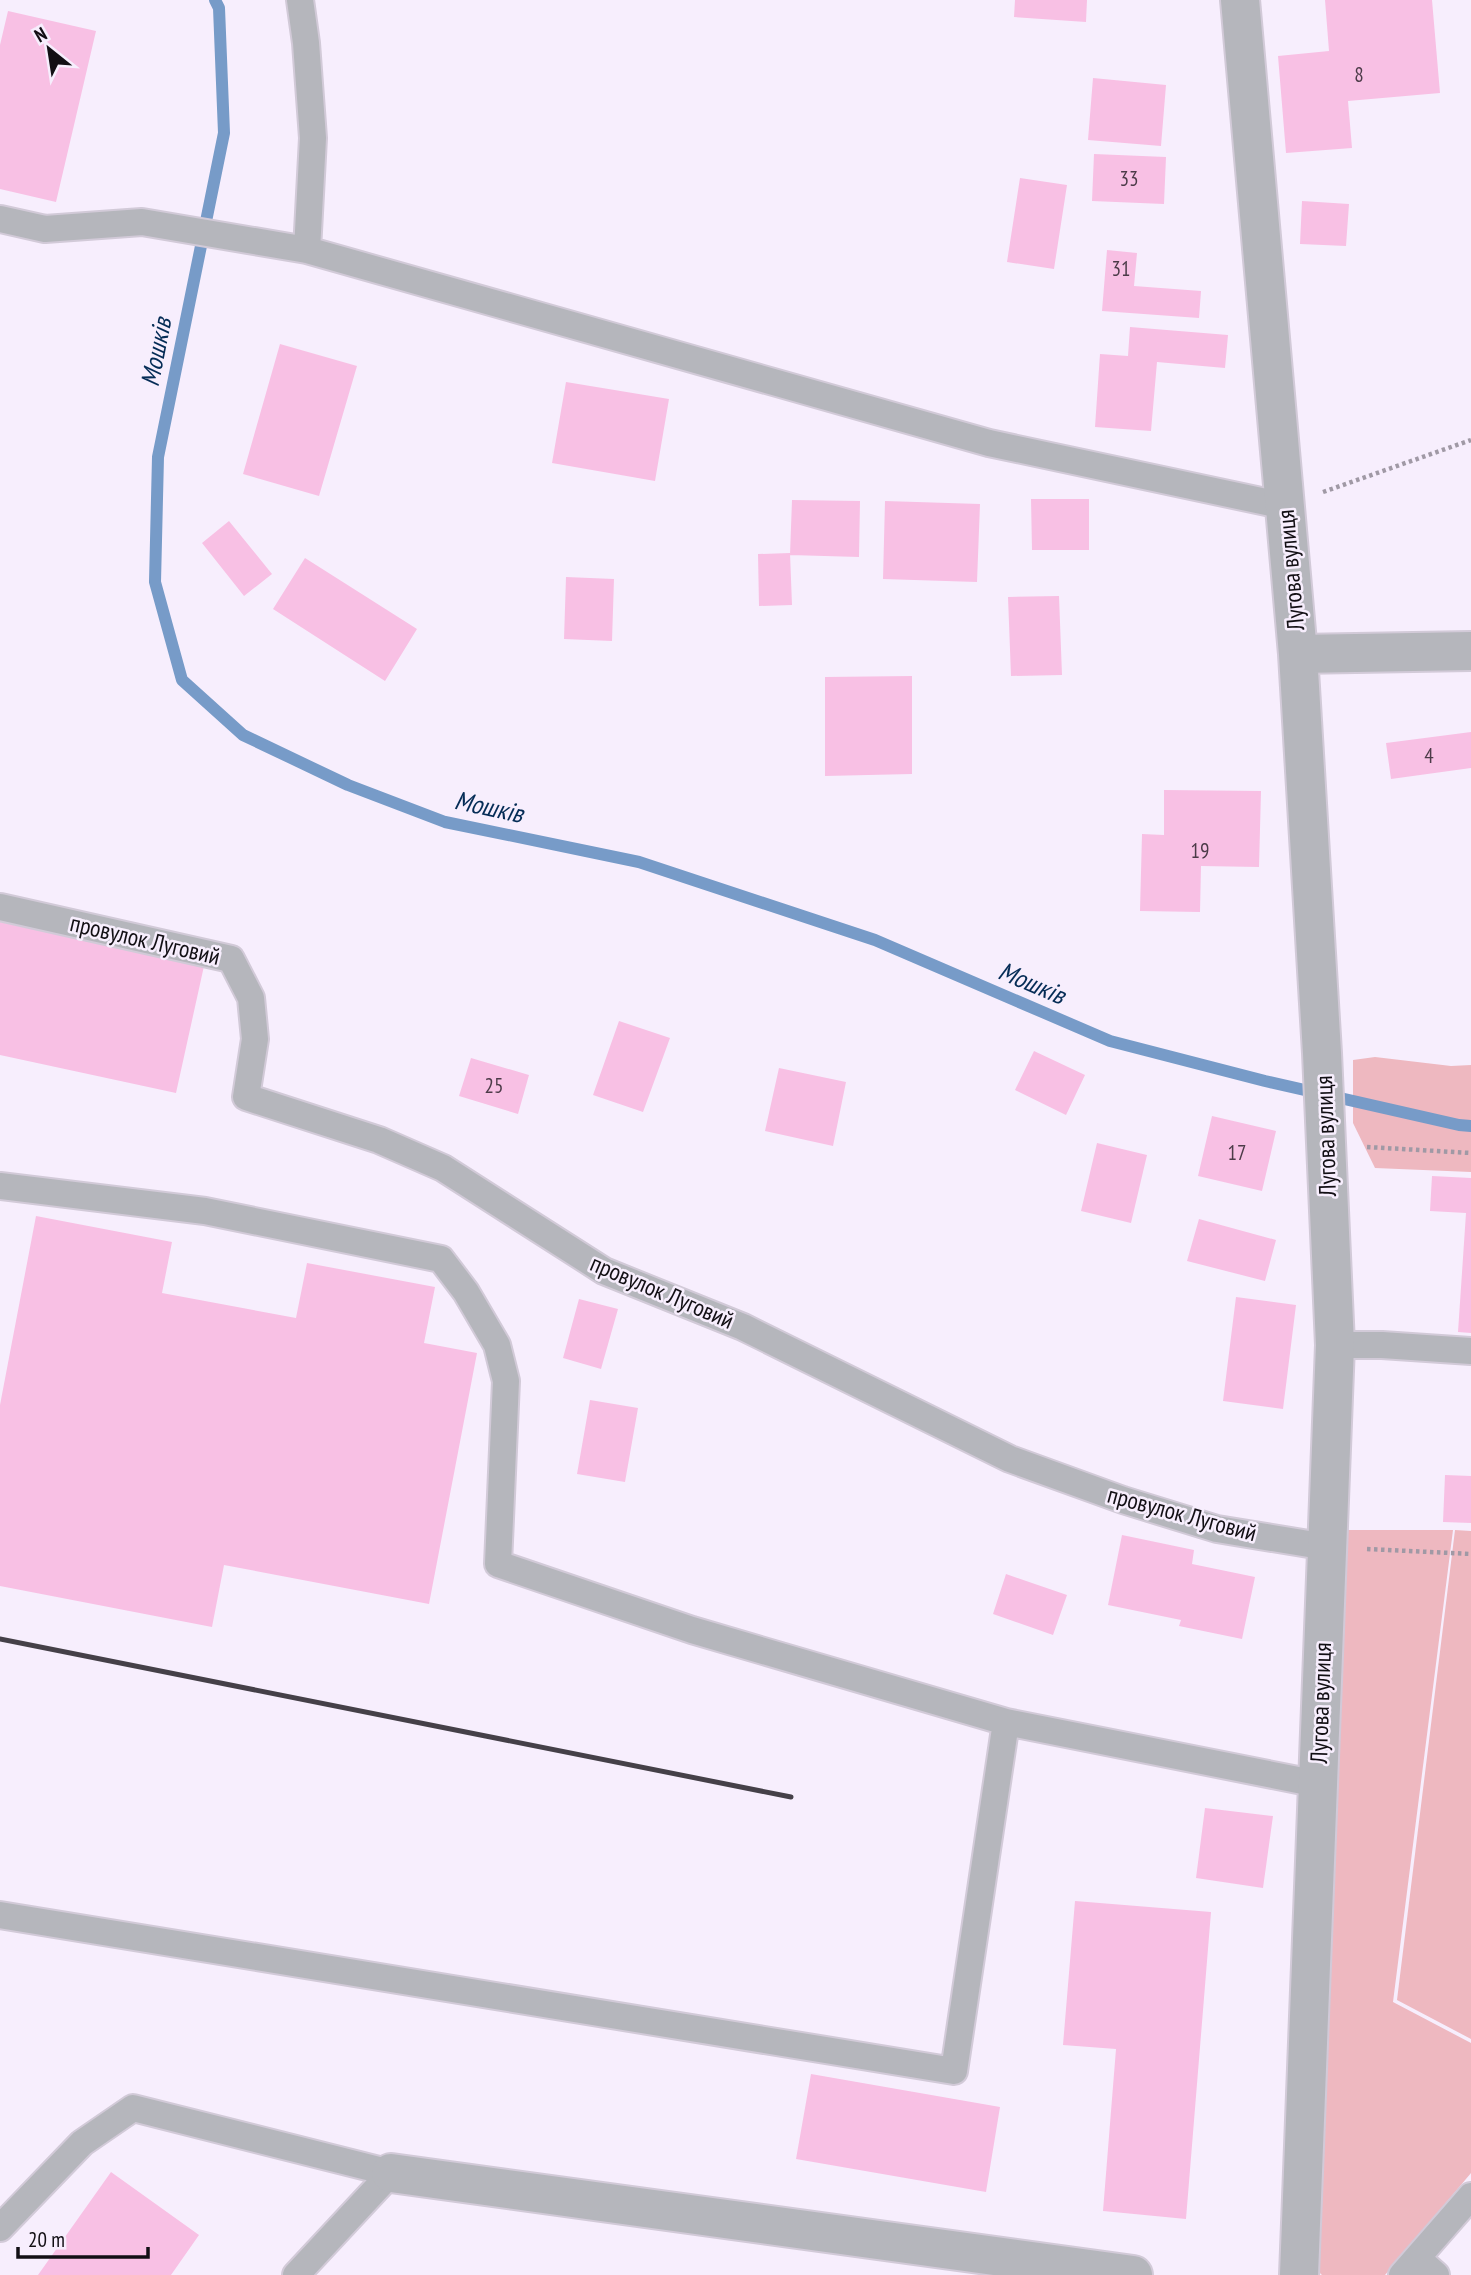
<svg xmlns="http://www.w3.org/2000/svg" width="1471" height="2275" viewBox="0 0 1471 2275" font-family="'PT Sans Narrow',sans-serif">
	<style>
		.green { fill: #eeb8c0 }
		.lines { fill: none; stroke-linecap: round; stroke-linejoin: round }
		.stream { stroke: #779bc8; stroke-width: 12 }
		.building { fill: #f8c0e4 }
		.service-casing { stroke: #d2cad8; stroke-width: 30 }
		.minor-casing { stroke: #d2cad8; stroke-width: 42 }
		.path { stroke: #a099a5; stroke-width: 4.5; stroke-dasharray: 3.5 3.5; stroke-linecap: butt }
		.service { stroke: #b5b6bc; stroke-width: 26 }
		.minor { stroke: #b5b6bc; stroke-width: 38 }
		.rail { stroke: #454048; stroke-width: 5 }
		.labels { text-anchor: middle; stroke-width: 5; stroke-linejoin: round; paint-order: stroke }
		.number-label { font-size: 21px; fill: #4c3b48 }
		.street-label { font-size: 24px; fill: #120f14; stroke: #f7eefd }
		.water-label { font-size: 26px; font-style: italic; fill: #052c56; stroke: #f7eefd }
	</style>
	<rect width="100%" height="100%" fill="#f7eefd"/>
	<!-- green -->
	<path class="green" d="M1375 1057 1451 1066 1471 1065V1172L1375 1168 1353 1123V1060Z
		M1348 1530H1453L1393 2002 1471 2043V2173L1385 2275H1322L1317 2270 1330 1784Z
		M1455 1530 1471 1531V2039L1397 2000Z"/>
	<g class="lines">
		<!-- stream -->
		<path class="stream" d="M215 0 219 8 224 133 158 457 155 582 182 680 243 735 348 785 445 822 639 862 875 940 1110 1041 1265 1081 1459 1125 1471 1126"/>
	</g>
	<!-- building -->
	<path class="building" d="M1015 0H1087L1086 22 1014 17Z
		M1325 0H1432L1440 93 1348 101 1352 148 1286 153 1278 56 1329 51Z
		M8 11 96 31 56 202 0 189V45Z
		M1093 78 1166 85 1161 146 1088 140Z
		M1094 154 1166 157 1164 204 1092 201Z
		M1020 178 1067 185 1054 269 1007 262Z
		M1302 201 1349 204 1346 246 1300 244Z
		M1107 250 1137 253 1134 286 1201 291 1199 318 1102 311Z
		M1130 327 1228 335 1225 368 1157 362 1151 431 1095 427 1100 354 1128 356Z
		M280 344 357 366 319 496 243 474Z
		M566 382 669 399 655 481 552 463Z
		M1031 499H1089V550H1032Z
		M792 500 860 501 859 557 790 555Z
		M885 501 980 504 977 582 883 579Z
		M229 521 272 574 244 596 202 543Z
		M790 553 792 605 759 606 758 554Z
		M305 558 417 629 385 681 273 609Z
		M566 577 614 579 612 641 564 639Z
		M1059 596 1062 675 1011 676 1008 597Z
		M912 676V774L825 776V677Z
		M1471 732V768L1391 779 1386 743Z
		M1164 790 1261 791 1259 867 1201 866 1200 912 1140 911 1142 834 1164 835Z
		M0 922 204 966 176 1093 0 1055Z
		M619 1021 670 1038 643 1112 593 1095Z
		M1034 1051 1085 1075 1066 1115 1015 1090Z
		M471 1058 529 1075 518 1114 459 1096Z
		M779 1068 846 1082 833 1146 765 1131Z
		M1212 1116 1276 1131 1262 1191 1198 1176Z
		M1097 1143 1147 1155 1131 1223 1081 1211Z
		M1432 1176 1471 1178V1333L1458 1332 1466 1213 1430 1211Z
		M36 1216 172 1242 162 1293 296 1318 307 1263 435 1287 424 1343 477 1353 429 1604 224 1565 212 1627 0 1586V1405Z
		M1199 1219 1276 1240 1265 1281 1187 1261Z
		M1236 1297 1296 1305 1283 1409 1223 1401Z
		M579 1299 618 1309 601 1369 563 1358Z
		M590 1400 638 1408 625 1482 577 1474Z
		M1445 1475 1471 1476V1523L1443 1522Z
		M1122 1535 1194 1550 1192 1564 1255 1577 1242 1639 1179 1626 1181 1620 1108 1605Z
		M1006 1574 1067 1595 1053 1635 993 1614Z
		M1205 1808 1273 1816 1263 1888 1196 1878Z
		M1075 1901 1211 1912 1186 2219 1103 2211 1116 2049 1063 2045Z
		M811 2074 1000 2107 986 2192 796 2159Z
		M111 2172 199 2235 171 2275H38Z"/>
	<g class="lines">
		<defs>
			<path id="service" d="M300 0 306 43 313 138 307 250
				M0 219 45 229 142 222 307 250 989 443 1285 506
				M0 907 231 959 251 998 255 1039 246 1097 379 1140 443 1168 604 1271 743 1327 1010 1459 1123 1500 1217 1529 1327 1547
				M0 1186 205 1211 441 1259 466 1292 497 1345 506 1381 498 1564 692 1630 1006 1722 1318 1784
				M1335 1345H1382L1471 1351
				M0 1915 954 2071 1006 1722
				M0 2228 82 2143 133 2108 391 2173 296 2275
				M1417 2258 1436 2275
				M1402 2275 1471 2196"/>
			<path id="minor" d="M1240 0 1298 654 1322 1053 1335 1345 1299 2275
				M1298 654 1471 651
				M391 2173 1133 2275"/>
		</defs>
		<!-- service casing -->
		<use href="#service" class="service-casing"/>
		<!-- minor casing -->
		<use href="#minor" class="minor-casing"/>
		<!-- path -->
		<path class="path" d="M1323 492 1471 440
			M1367 1147 1471 1153
			M1367 1549 1471 1554"/>
		<!-- service -->
		<use href="#service" class="service"/>
		<!-- minor -->
		<use href="#minor" class="minor"/>
		<!-- rail -->
		<path class="rail" d="M0 1639 791 1797"/>
	</g>
	<g class="labels">
		<!-- number labels -->
		<g class="number-label">
			<text x="1359" y="82">8</text>
			<text x="1129" y="186">33</text>
			<text x="1121" y="276">31</text>
			<text x="1429" y="763">4</text>
			<text x="1200" y="858">19</text>
			<text x="494" y="1093">25</text>
			<text x="1237" y="1160">17</text>
		</g>
		<!-- street labels -->
		<g class="street-label">
			<text transform="translate(1291 570) rotate(-95)" y="8">Лугова вулиця</text>
			<text transform="translate(145 940) rotate(13)" y="8">провулок Луговий</text>
			<text transform="translate(1326 1136) rotate(-92)" y="8">Лугова вулиця</text>
			<text transform="translate(662 1292) rotate(23)" y="8">провулок Луговий</text>
			<text transform="translate(1182 1514) rotate(15)" y="8">провулок Луговий</text>
			<text transform="translate(1321 1703) rotate(-88)" y="8">Лугова вулиця</text>
		</g>
		<!-- water labels -->
		<g class="water-label">
			<text transform="translate(156 352) rotate(-79)" y="9">Мошків</text>
			<text transform="translate(489 807) rotate(12)" y="9">Мошків</text>
			<text transform="translate(1032 983) rotate(23)" y="9">Мошків</text>
		</g>
	</g>
	<!-- north arrow -->
	<g transform="translate(49 49) rotate(330)" stroke="#f7eefd" stroke-width="5" paint-order="stroke">
	<path d="M0-5L12 26L0 18L-12 26Z" fill="#120f14"/>
	<text y="-10" font-size="19" font-weight="bold" text-anchor="middle" fill="#120f14">N</text>
	</g>
	<!-- scale -->
	<path d="M18 2247v10h130v-10" fill="none" stroke="#120f14" stroke-width="3.5"/>
	<text x="28" y="2247" font-size="21" fill="#120f14" stroke="#f7eefd" stroke-width="5" paint-order="stroke">20 m</text>
</svg>
